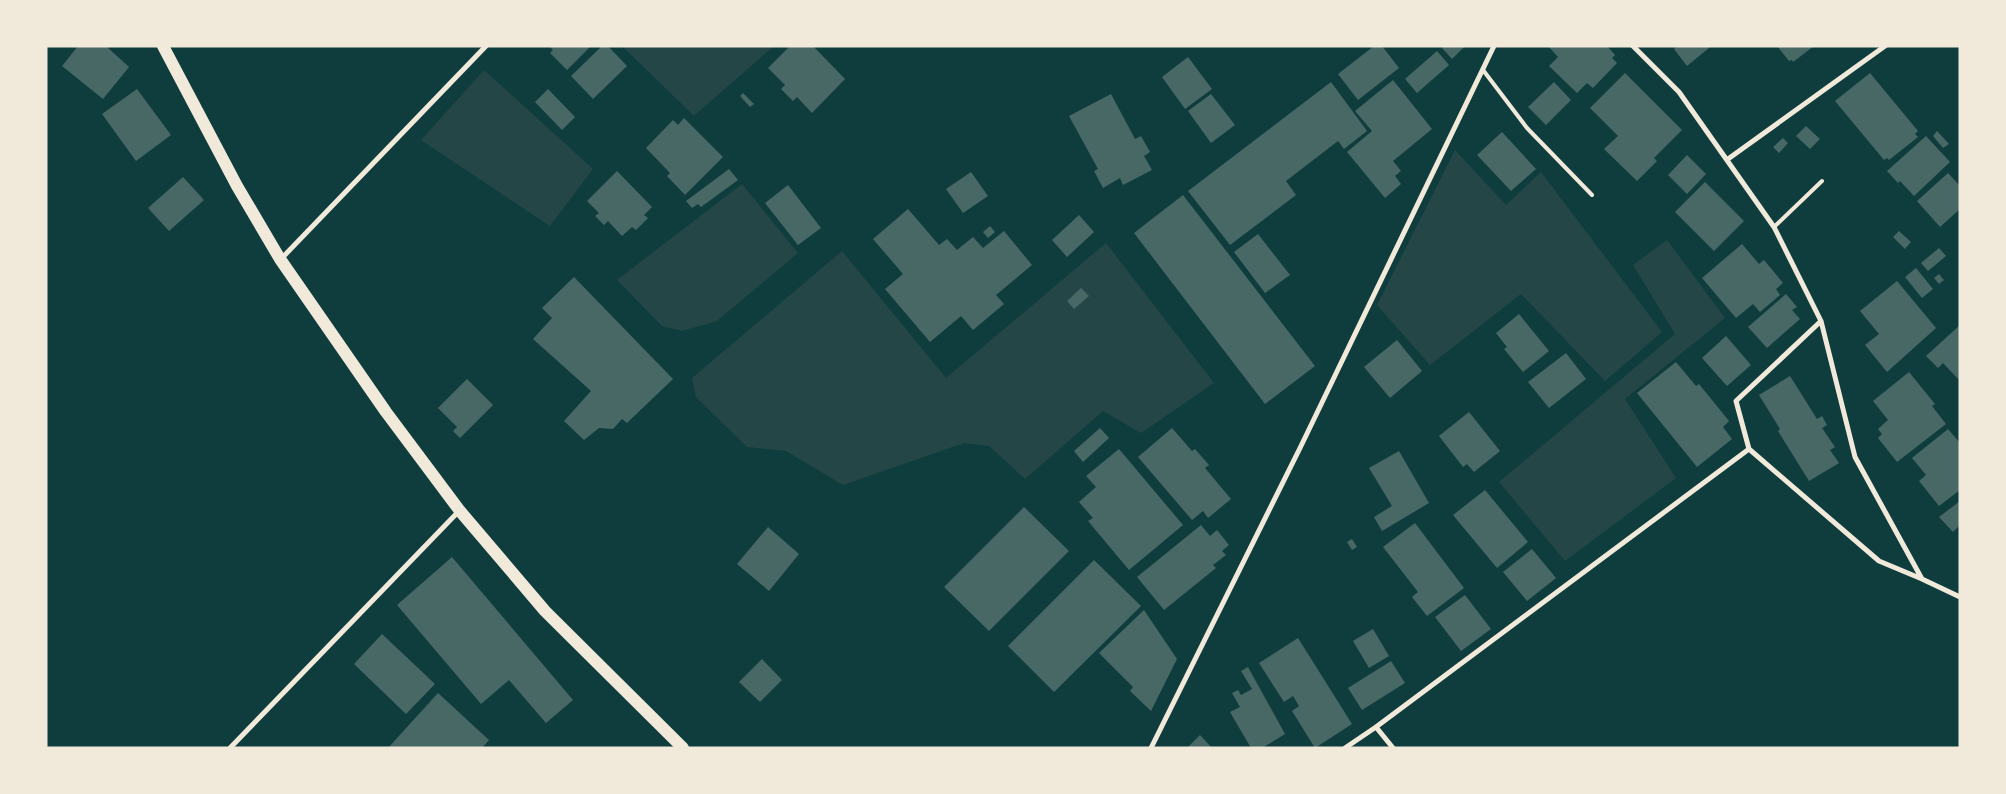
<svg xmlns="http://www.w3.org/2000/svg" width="2006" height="794" viewBox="0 0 2006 794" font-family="Rubik,sans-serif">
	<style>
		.green { fill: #244646 }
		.building { fill: #486865 }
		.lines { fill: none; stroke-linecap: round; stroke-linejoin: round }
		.service { stroke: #f1e9da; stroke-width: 4 }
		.minor { stroke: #f1e9da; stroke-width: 5 }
		.primary { stroke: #f1e9da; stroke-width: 12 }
	</style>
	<rect width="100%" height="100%" fill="#0f3d3e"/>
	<!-- green -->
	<path class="green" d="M622 46H774L694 116Z
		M484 70 593 169 550 226 421 140Z
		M1455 150 1506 205 1541 172 1662 332 1605 381 1521 294 1430 365 1377 305Z
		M742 184 798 253 717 321 682 331 662 326 617 280Z
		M1667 240 1725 318 1625 399 1676 478 1565 561 1499 482 1675 334 1633 265Z
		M1106 243 1214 383 1141 433 1103 411 1025 479 989 446 964 443 843 485 786 451 747 447 696 397 692 378 842 251 946 378Z"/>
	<!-- building -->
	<path class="building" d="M78 46H106L129 67 103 99 62 66Z
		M549 46H591L567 70 550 53 553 50Z
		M602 46H608L627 66 593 99 571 76Z
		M790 46H813L845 79 812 113 797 97 793 101 781 89 785 85 768 68Z
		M1374 46H1382L1399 68 1358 100 1338 74Z
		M1444 46H1465L1452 59 1442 48Z
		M1548 46H1607L1615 55 1612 58 1617 63 1593 88 1587 83 1577 93 1549 66 1558 57Z
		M1677 46H1708L1709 48 1687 66 1674 49Z
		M1777 46H1814L1793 62 1792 60 1789 61Z
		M1437 51 1449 65 1417 93 1405 79Z
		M1188 57 1212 89 1185 109 1162 77Z
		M1625 73 1682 130 1654 158 1657 161 1637 181 1604 149 1618 136 1590 108Z
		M1870 73 1918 131 1915 134 1918 137 1889 160 1887 158 1884 160 1835 101Z
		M1393 80 1432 129 1393 161 1401 171 1395 176 1401 184 1385 198 1347 152 1372 131 1355 111Z
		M1331 82 1367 131 1344 149 1338 141 1286 181 1296 195 1230 245 1188 191Z
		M1554 82 1571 100 1546 125 1528 107Z
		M137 89 171 135 136 161 102 114Z
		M548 89 575 117 562 130 535 102Z
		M743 93 754 104 750 107 740 96Z
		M1111 94 1135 139 1141 136 1150 152 1144 156 1152 170 1123 185 1120 178 1103 188 1094 171 1098 169 1069 116Z
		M1211 94 1235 125 1211 143 1188 111Z
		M684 118 723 157 685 195 667 176 670 173 646 148 673 120 678 125Z
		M1806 126 1820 139 1810 149 1796 136Z
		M1937 131 1949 144 1943 148 1933 136Z
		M1502 132 1536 169 1511 191 1477 155Z
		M1926 136 1950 162 1914 196 1900 181 1898 183 1887 171Z
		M1783 138 1788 143 1779 153 1773 147Z
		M1687 155 1706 174 1687 194 1668 175Z
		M729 169 738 180 701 207 698 204 692 208 686 201Z
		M617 171 652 207 644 215 648 218 636 230 632 227 622 236 608 221 604 225 595 216 599 213 587 201Z
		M971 172 988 196 963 213 946 189Z
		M1948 173 1960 186V209L1940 227 1917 201Z
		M183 177 204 200 169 231 148 208Z
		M1705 182 1744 221 1714 251 1675 212Z
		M788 185 821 228 798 245 765 203Z
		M1183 195 1315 366 1265 404 1134 233Z
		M908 209 939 245 947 239 957 250 973 237 983 248 1004 231 1032 265 996 295 1004 304 973 330 961 316 930 342 885 289 903 274 873 239Z
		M1079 215 1094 232 1067 257 1052 240Z
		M990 226 995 232 988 238 983 232Z
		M1899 231 1911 242 1905 249 1893 237Z
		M1258 234 1290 275 1265 293 1234 252Z
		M1742 244 1759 264 1764 260 1783 283 1776 289 1780 295 1760 312 1753 304 1736 318 1702 278Z
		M1939 248 1946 256 1928 271 1921 263Z
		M1916 268 1933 289 1922 298 1905 277Z
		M1939 274 1944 280 1939 284 1934 278Z
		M574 277 673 379 627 423 622 419 613 429 599 428 584 440 564 421 591 391 533 339 552 318 542 308Z
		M1897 281 1936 328 1887 372 1865 345 1879 334 1860 311Z
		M1081 288 1089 296 1074 309 1067 301Z
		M1786 294 1797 307 1792 310 1800 319 1767 348 1748 327Z
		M1519 314 1549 351 1523 372 1504 349 1507 347 1496 333Z
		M1960 325V381L1943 363 1938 368 1926 356Z
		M1726 336 1751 365 1727 386 1702 358Z
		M1397 340 1422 371 1390 398 1364 367Z
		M1566 353 1586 379 1549 408 1528 382Z
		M1676 362 1696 386 1699 384 1729 421 1723 427 1732 439 1697 467 1637 393Z
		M1909 372 1935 404 1932 406 1946 424 1897 462 1878 438 1882 434 1878 429 1888 420 1873 401Z
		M1790 376 1817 419 1822 416 1827 425 1822 428 1835 447 1830 450 1839 463 1809 481 1778 431 1780 429 1759 395Z
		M467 379 493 405 460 438 453 431 457 427 438 408Z
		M1469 412 1500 451 1474 472 1467 464 1463 467 1439 436Z
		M1100 428 1109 438 1083 462 1074 451Z
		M1172 428 1192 451 1195 449 1209 465 1205 468 1231 499 1208 518 1203 511 1192 520 1138 457Z
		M1948 429 1960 443V490L1939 506 1919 481 1926 475 1912 458Z
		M1119 449 1183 525 1129 570 1088 521 1093 518 1079 502 1096 487 1086 476Z
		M1399 451 1429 503 1382 531 1374 517 1392 506 1369 468Z
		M1485 490 1528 542 1497 568 1453 515Z
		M1960 501V525L1953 532 1939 517Z
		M1024 507 1069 551 989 631 944 587Z
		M1415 523 1464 588 1427 616 1412 597 1418 592 1383 547Z
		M1201 525 1210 536 1217 530 1229 545 1222 551 1226 555 1213 565 1216 568 1164 610 1137 577Z
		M768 527 799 554 769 591 737 564Z
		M1352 539 1357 547 1352 550 1347 542Z
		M1532 549 1556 578 1527 601 1503 572Z
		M452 557 573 700 546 723 509 680 481 704 397 605Z
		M1094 560 1141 606 1054 692 1008 646Z
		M1465 595 1491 629 1461 651 1435 617Z
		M1144 610 1177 659 1151 711 1130 691 1133 687 1099 653Z
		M1373 629 1389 656 1369 668 1353 641Z
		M382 634 435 684 406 714 354 664Z
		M1298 638 1352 724 1315 748 1292 711 1299 706 1293 696 1284 702 1259 663Z
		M762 659 782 680 760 702 739 682Z
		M1391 661 1405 683 1362 710 1348 688Z
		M1248 667 1285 734 1262 748H1251L1230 712 1240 707 1232 693 1238 690 1241 695 1252 689 1241 671Z
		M438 693 489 740 482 748H388Z
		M1200 735 1212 748H1187Z"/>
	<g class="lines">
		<!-- service -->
		<path class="service" d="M1483 70 1527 128 1592 195
			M1774 227 1822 181"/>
		<!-- minor -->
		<path class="minor" d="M1633 46 1679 92 1774 227 1821 321 1855 457 1922 579 1960 597
			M1728 159 1885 46
			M281 259 486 46
			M1749 449 1736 401 1821 321
			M1376 727 1749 449 1879 561 1922 579
			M230 748 459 511
			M1151 748 1301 446 1494 46
			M1345 748 1376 727 1393 748"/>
		<!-- primary -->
		<path class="primary" d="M163 46 237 186 280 259 386 412 460 511 545 611 683 748"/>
	</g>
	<!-- border -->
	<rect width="2006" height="794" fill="none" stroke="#f1e9da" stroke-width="95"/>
</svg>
